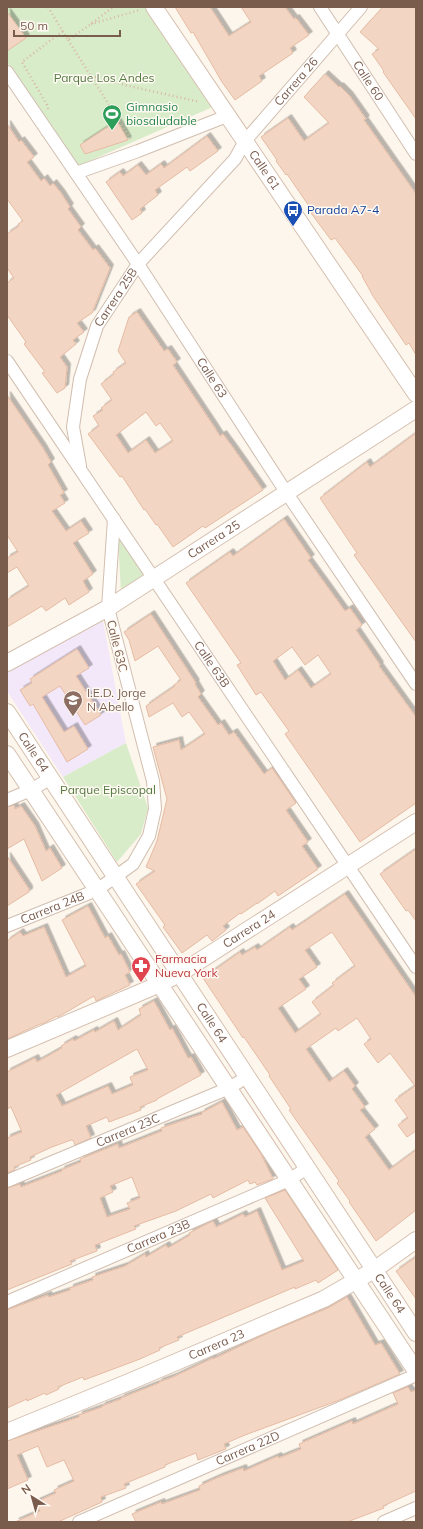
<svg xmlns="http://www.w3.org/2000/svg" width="423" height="1529" viewBox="0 0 423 1529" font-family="Mulish,sans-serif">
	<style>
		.education { fill: #f3e8fa }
		.green { fill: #d8ecc9 }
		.building { fill: #f3d5c3; stroke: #e6bba3; fill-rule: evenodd; filter: url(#shadow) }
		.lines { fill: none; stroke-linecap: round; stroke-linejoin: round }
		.street-casing { stroke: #d1beb0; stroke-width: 14 }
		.secondary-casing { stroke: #d6c0b0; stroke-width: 18 }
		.path { stroke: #d9b8a5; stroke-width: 2.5; stroke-dasharray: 1 3; stroke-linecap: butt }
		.street { stroke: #fff; stroke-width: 12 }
		.secondary { stroke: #fff; stroke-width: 16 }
		.labels { text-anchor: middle; stroke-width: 3; stroke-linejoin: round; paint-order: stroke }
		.park-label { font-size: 12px; fill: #537a41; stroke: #fffaf3 }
		.street-label { font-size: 12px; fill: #7a5c4d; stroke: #fffaf3 }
		.leisure-label { font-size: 12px; fill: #27864d; stroke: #fffaf3; text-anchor: start }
		.transit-label { font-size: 12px; fill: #164399; stroke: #fffaf3; text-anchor: start }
		.education-label { font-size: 12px; fill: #785e54; stroke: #fffaf3; text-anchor: start }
		.health-label { font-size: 12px; fill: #be3a42; stroke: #fffaf3; text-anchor: start }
	</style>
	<defs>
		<filter id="shadow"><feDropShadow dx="3.5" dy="-3.5" stdDeviation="0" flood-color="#0004"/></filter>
	</defs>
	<rect width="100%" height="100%" fill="#fdf6ec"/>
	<!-- education -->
	<path class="education" d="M103 621 126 743 63 777 7 691V672Z"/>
	<!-- green -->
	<path class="green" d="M7 7H147L215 106 78 166 7 62Z
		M118 538 148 577 121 592Z
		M126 743 148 808 141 834 117 862 63 777Z"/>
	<!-- building -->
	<path class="building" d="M175 7H210L229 36 251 22 241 7H285L294 19 296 18 309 35 290 48 293 53 259 76 262 81 235 100 222 82 193 32 191 33Z
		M383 7H416V119L383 72 384 71 372 54 379 49 360 32Z
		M7 12 26 38 7 51Z
		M325 74 339 87 340 86 349 95 366 119 364 120 416 194V355L409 343 406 345 373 296 362 276H363L335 238 331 240 311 213 313 212 287 174 286 175 276 161 277 160 261 137 288 118 304 141 329 123 304 97Z
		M117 121 128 140 85 154 80 145Z
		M7 124 19 142 21 140 34 157 27 162 41 181 44 178 50 186 53 183 61 193 70 207 68 209 81 227 78 230 93 250 95 248 110 268 92 313 77 323 84 332 73 340 76 344 60 357 67 367 65 388 57 393 42 373 45 372 24 344 26 342 7 315V283L14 278 7 268V234L19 226 18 224 23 221 7 199Z
		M207 136 218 151 190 171 187 167 155 190 158 195 140 209 142 213 132 220 106 182 120 172 123 176 138 165 146 175 161 164 164 168Z
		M137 312 164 351 168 349 177 362 173 365 213 425 220 436 223 434 234 449 263 490 205 528 203 526 173 547 157 524 156 525 145 509 144 510 122 476 120 477 88 434 99 426 93 416 103 410 101 408 112 400 101 384 114 374 113 372 126 363 118 351 129 317ZM146 412 156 426 160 423 173 441 155 453 146 440 128 453 116 435Z
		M7 395 43 448 51 462 48 465 64 493 60 495 65 503 52 511 66 531 81 521 89 533 73 543 93 574 83 581 89 592 69 605 65 598 46 611 42 606 7 627V600L29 586 17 567 7 573V558L18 552 7 535Z
		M416 433V642L354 555 357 553 320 498 367 462 370 467Z
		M284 519 311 558 308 560 345 611 350 608 362 625 356 630 380 665 379 666 416 717V803L360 842 285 734 289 731 261 692 256 695 237 665 241 663 186 583 230 552 233 556ZM292 647 305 665 318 655 331 674 311 688 298 670 285 680 273 661Z
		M151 614 196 683 195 684 201 694 198 697 218 725 221 723 229 735 234 732 264 774 272 768 296 803 286 810 308 842 302 846 318 869 278 896 275 891 257 904V903L241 914 240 913 223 926 226 930 212 941 207 935 182 953 163 927 165 925 136 884 155 871 146 867 157 841 167 799 153 747 179 740 181 750 205 734 189 712 182 717 173 703 149 717 146 706 175 686 174 685 181 680 158 646 135 661 129 640 124 632Z
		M77 649 89 668 76 676 101 715 85 725 60 686 42 697 64 732 74 726 88 749 67 762 33 704 30 706 20 690 32 683 30 679Z
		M14 805 15 809 21 806 35 826 46 851 50 848 62 868 42 881 24 839 7 849V807Z
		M416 849V921L408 910 406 911 380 874Z
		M7 856 29 889V892L7 906Z
		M345 894 416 997V1131L407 1137 398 1125 408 1118 395 1100 415 1086 390 1053 378 1063 364 1044 371 1039 357 1018 338 1031 336 1028 306 1049 329 1082 344 1071 355 1086 352 1089 365 1107 360 1110 375 1129 365 1137 389 1170 416 1150V1210L376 1241 349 1202 350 1201 337 1183 339 1181 289 1110 291 1109 269 1076 270 1075 244 1037 243 1038 203 978 240 952 242 955 255 947 257 950 290 927 292 930ZM332 932 355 966 332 983 334 985 312 1002 321 1014 295 1033 278 1008 306 989 299 979 317 967 305 950Z
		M88 906 105 938 108 936 119 955 121 954 130 972 125 975 130 985 96 1001 94 996 58 1017 57 1016 42 1024H40L7 1039V941L20 932 23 936 44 927 66 977 86 966 62 920Z
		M154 1001 170 1030 172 1028 188 1058 191 1057 201 1075 157 1099V1100L140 1107 141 1110 109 1122 107 1117 86 1126 91 1138 75 1145 73 1140H71L52 1147 30 1157 31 1160 14 1167 15 1170 7 1173V1138L22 1132 11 1107 7 1109V1072L35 1058 37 1062 62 1048 61 1046 73 1039 74 1041 94 1030 95 1032 114 1021 118 1030 141 1015 139 1009ZM137 1049 148 1070 130 1077 133 1085 112 1094 108 1086 62 1106 56 1095Z
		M222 1102 237 1130 243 1127 261 1154 273 1179 257 1185 255 1182 250 1184 248 1180 213 1198 211 1194 176 1211 134 1226 136 1229 95 1245 97 1251 70 1261 72 1264 7 1290V1188L20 1184 21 1187 62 1171 61 1170 81 1162 80 1159 118 1144 119 1148 162 1131 161 1128 202 1114 201 1113ZM132 1177 140 1198 127 1203 130 1209 107 1217 100 1198 113 1192 110 1186Z
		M285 1190 338 1270 318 1283 316 1280 295 1289V1287L177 1337 179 1340 159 1348 160 1350 140 1359 84 1380 83 1377 58 1387 59 1389 46 1395 45 1393 27 1401V1399L7 1408V1310L48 1295 49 1297 70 1290V1288L93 1280 92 1277 125 1266 145 1254 146 1257 166 1245 168 1248 190 1235 189 1233 213 1221 216 1227 243 1214 245 1217 257 1211 282 1270 304 1261 265 1198Z
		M416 1257V1299L396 1271Z
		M347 1297 375 1345 381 1343 400 1374 337 1401 245 1435 224 1444 226 1449 198 1460 196 1453 165 1465V1467L124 1484 126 1488 101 1497 102 1502 58 1522H15L40 1511 36 1502 56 1493 54 1490 74 1481 64 1460 47 1467 38 1446 17 1455 28 1480 7 1489V1441L79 1417V1415L102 1407V1406L121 1399V1398L159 1383V1382L173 1377 213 1358V1359L270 1332 328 1308Z
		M408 1387 411 1392 416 1390V1491L383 1506 384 1508 347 1522H136L132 1514 161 1502 162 1504 200 1490 199 1486 219 1477 243 1468 244 1471 278 1456 279 1458 301 1449 299 1444 352 1421 353 1424 398 1404 393 1393Z"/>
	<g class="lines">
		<defs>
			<g id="street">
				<path id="s1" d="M320 7 416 154"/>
				<path id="s2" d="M7 72 138 264 286 492 416 684"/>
				<path d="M76 173 138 151 227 116"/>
				<path id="s3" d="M7 361 416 967"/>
				<path id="s4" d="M80 466 73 427 80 379 97 326 138 264 235 159 245 141 361 7"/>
				<path d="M7 800 31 790 51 778"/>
				<path id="s5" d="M7 926 97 890 133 864 149 836 155 809 153 781 108 608 114 519"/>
				<path id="s6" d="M7 1181 229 1088 247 1077"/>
				<path id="s7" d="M7 1302 289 1180 307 1168"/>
				<path id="s8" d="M79 1522 416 1375"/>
				<path d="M384 1522 416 1508"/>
			</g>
			<g id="secondary">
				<path id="s9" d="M154 7 416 394"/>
				<path id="s10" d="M7 663 108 608 416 409"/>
				<path id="s11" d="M7 712 416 1333"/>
				<path d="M7 754 416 1371"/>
				<path id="s12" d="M7 1049 160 984 179 974 416 822"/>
				<path id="s13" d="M7 1432 129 1382 324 1299 374 1270 416 1240"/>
			</g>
		</defs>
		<!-- street casing -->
		<use href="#street" class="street-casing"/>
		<!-- secondary casing -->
		<use href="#secondary" class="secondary-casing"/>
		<!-- path -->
		<path class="path" d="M48 7 68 40 91 24 113 7
			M7 10 11 7
			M91 24 140 10
			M68 40 132 141
			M91 76 129 86 200 102
			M48 109 47 105 22 62 63 31"/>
		<!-- street -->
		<use href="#street" class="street"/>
		<!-- secondary -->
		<use href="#secondary" class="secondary"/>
	</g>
	<!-- icons -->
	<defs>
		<symbol id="stadium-pin" viewBox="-11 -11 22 30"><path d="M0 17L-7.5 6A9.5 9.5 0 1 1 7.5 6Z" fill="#2e9e5b" stroke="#fffaf3"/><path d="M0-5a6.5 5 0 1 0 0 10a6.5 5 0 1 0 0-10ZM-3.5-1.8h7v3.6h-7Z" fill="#fff"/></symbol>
		<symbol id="bus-pin" viewBox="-11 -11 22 30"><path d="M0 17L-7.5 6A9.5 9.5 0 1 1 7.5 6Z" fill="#1a4fb4" stroke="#fffaf3"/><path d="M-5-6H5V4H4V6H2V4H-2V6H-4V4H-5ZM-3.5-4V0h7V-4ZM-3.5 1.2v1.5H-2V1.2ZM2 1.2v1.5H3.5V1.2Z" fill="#fff"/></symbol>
		<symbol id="school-pin" viewBox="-11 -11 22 30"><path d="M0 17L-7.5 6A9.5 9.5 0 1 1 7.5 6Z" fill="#8d6e63" stroke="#fffaf3"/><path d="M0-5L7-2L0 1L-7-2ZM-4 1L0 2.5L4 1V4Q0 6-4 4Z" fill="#fff"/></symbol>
		<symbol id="pharmacy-pin" viewBox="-11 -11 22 30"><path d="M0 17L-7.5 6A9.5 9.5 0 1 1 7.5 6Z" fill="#e0444e" stroke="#fffaf3"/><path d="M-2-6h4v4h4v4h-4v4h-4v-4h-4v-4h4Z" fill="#fff"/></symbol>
	</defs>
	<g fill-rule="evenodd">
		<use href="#stadium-pin" x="101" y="103" width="22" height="30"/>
		<use href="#bus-pin" x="282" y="199" width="22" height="30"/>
		<use href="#school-pin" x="62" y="689" width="22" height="30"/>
		<use href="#pharmacy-pin" x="130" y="955" width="22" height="30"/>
	</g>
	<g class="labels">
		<!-- park labels -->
		<g class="park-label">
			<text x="104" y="82">Parque Los Andes</text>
			<text x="108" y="794">Parque Episcopal</text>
		</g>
		<!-- street labels -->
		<g class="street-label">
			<text dy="4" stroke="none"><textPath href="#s1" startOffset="88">Calle 60</textPath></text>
			<text dy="4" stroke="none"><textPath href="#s4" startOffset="460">Carrera 26</textPath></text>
			<text dy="4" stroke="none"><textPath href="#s9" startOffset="197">Calle 61</textPath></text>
			<text dy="4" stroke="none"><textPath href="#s4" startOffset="178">Carrera 25B</textPath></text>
			<text dy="4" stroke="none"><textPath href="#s2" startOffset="368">Calle 63</textPath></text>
			<text dy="4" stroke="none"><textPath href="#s10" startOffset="241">Carrera 25</textPath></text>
			<text transform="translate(117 646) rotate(76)" y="4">Calle 63C</text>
			<text dy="4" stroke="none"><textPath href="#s3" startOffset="366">Calle 63B</textPath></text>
			<text dy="4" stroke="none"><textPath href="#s11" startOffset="48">Calle 64</textPath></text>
			<text dy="4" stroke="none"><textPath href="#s5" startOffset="49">Carrera 24B</textPath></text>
			<text dy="4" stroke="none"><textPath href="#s12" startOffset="271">Carrera 24</textPath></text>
			<text dy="4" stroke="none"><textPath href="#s11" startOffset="372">Calle 64</textPath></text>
			<text dy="4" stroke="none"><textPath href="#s6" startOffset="131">Carrera 23C</textPath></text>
			<text dy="4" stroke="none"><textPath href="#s7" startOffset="165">Carrera 23B</textPath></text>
			<text dy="4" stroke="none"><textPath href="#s11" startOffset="696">Calle 64</textPath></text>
			<text dy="4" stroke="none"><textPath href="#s13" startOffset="227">Carrera 23</textPath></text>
			<text dy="4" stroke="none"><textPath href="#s8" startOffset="184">Carrera 22D</textPath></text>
		</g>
		<!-- leisure labels -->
		<g class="leisure-label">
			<text x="126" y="111">Gimnasio<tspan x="126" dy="14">biosaludable</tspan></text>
		</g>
		<!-- transit labels -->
		<g class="transit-label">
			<text x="307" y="214">Parada A7-4</text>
		</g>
		<!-- education labels -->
		<g class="education-label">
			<text x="87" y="697">I.E.D. Jorge<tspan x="87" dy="14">N Abello</tspan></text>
		</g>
		<!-- health labels -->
		<g class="health-label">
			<text x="155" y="963">Farmacia<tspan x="155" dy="14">Nueva York</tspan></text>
		</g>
	</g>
	<!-- border -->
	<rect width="423" height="1529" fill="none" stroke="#7a5c4d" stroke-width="16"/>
	<!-- north arrow -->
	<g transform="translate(32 1497) rotate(323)" stroke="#fffaf3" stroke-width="3" paint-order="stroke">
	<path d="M0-3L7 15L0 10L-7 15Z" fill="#7a5c4d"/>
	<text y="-6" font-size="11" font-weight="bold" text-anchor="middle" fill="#7a5c4d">N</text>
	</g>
	<!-- scale -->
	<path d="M14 30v6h106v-6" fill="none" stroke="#7a5c4d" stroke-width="2"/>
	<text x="20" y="30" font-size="12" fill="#7a5c4d" stroke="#fffaf3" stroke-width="3" paint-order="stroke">50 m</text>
</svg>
